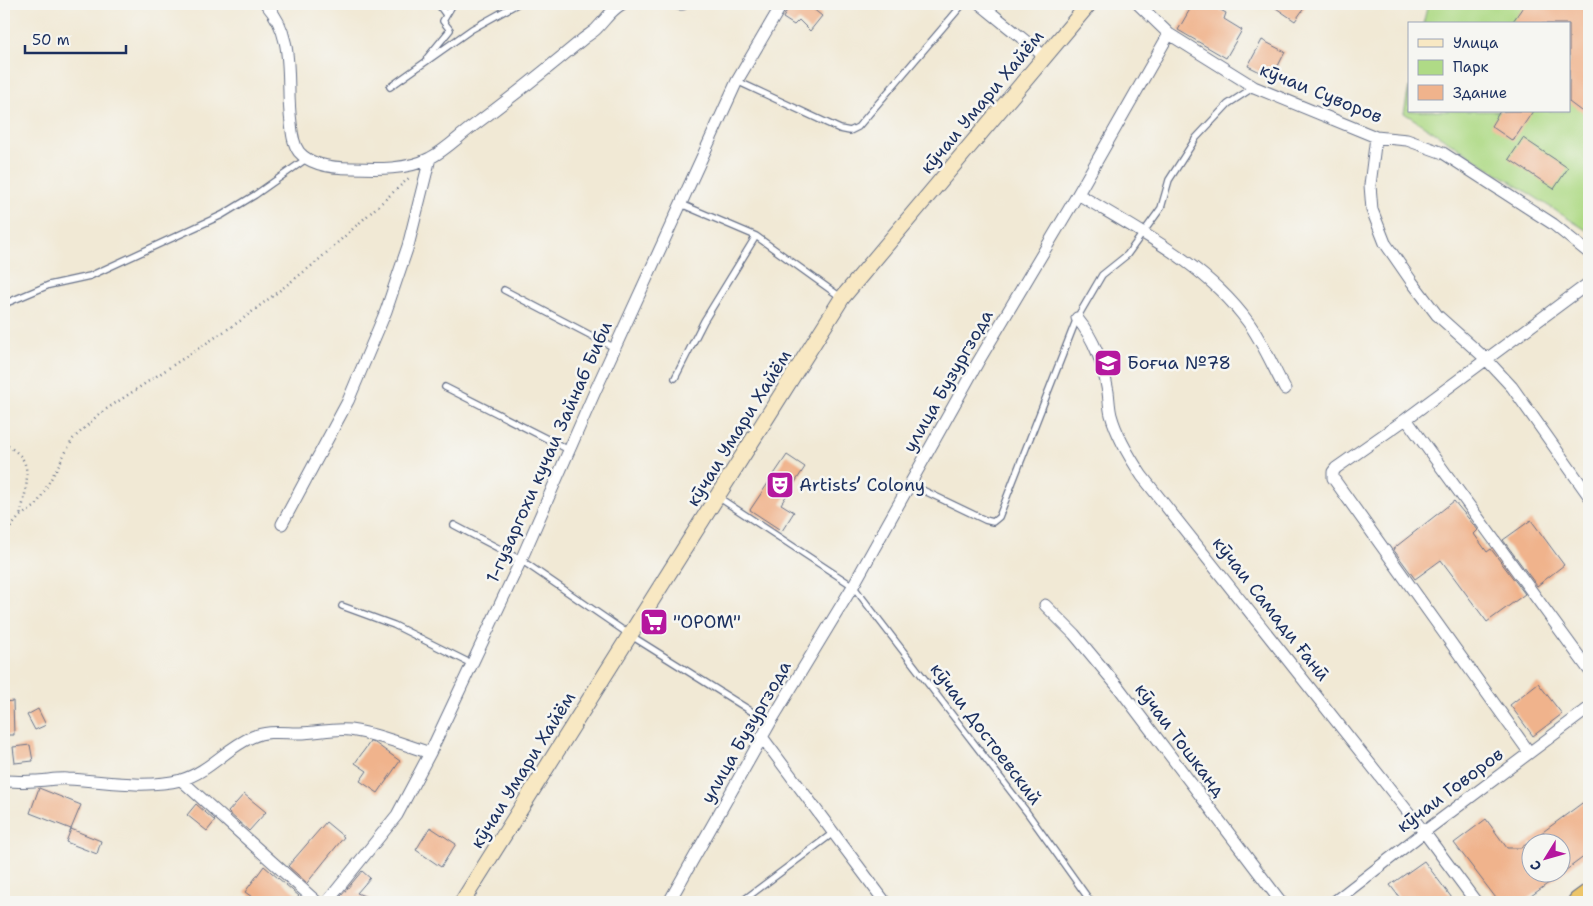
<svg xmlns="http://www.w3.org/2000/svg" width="1593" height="906" viewBox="0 0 1593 906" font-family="'Shantell Sans',sans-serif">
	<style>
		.green { fill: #afda86; stroke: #658472 }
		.building { fill: #f0b38c; fill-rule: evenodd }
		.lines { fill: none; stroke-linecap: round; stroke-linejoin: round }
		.lane-casing { stroke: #667088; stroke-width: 8 }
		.street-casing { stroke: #667088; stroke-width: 13 }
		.secondary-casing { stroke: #667088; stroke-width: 17 }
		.highway-casing { stroke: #667088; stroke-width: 22 }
		.path { stroke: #667088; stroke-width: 2.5; stroke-dasharray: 1 4; stroke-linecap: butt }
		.lane { stroke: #fff; stroke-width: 5.5 }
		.street { stroke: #fff; stroke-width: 11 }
		.secondary { stroke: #f8e8c3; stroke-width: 15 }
		.highway { stroke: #edc569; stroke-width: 20 }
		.labels { text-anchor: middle; stroke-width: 5; stroke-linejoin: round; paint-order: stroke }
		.street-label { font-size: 18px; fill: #1b2f5e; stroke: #f6f6f2 }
		.poi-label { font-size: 18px; fill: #1b2f5e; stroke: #f6f6f2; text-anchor: start }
	</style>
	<rect width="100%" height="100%" fill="#f6f6f2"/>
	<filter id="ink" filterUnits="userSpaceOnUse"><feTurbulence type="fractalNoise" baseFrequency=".02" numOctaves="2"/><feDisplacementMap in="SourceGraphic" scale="10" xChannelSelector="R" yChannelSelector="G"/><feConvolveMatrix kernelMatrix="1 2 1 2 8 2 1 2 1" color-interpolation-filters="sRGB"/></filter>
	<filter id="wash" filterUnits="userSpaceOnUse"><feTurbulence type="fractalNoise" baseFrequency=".0096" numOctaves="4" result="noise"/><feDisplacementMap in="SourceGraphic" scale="20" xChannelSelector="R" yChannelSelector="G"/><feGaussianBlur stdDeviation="1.12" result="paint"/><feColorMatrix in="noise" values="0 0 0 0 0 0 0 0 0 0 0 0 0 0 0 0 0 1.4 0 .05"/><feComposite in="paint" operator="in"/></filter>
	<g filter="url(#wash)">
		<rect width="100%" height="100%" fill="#f1e9d5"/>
		<!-- green -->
		<path class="green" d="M1428 4H1589V232L1404 113 1409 87V111H1569V24H1423Z"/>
		<g id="blocks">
			<!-- building -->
			<path class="building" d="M790 4H807L822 16 810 31 799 20 794 25 783 18Z
				M1193 4H1210L1226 13 1224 19 1242 30 1226 58 1178 30Z
				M1270 4H1307L1295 21Z
				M1525 4H1589V117L1569 102V24H1511Z
				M1262 40 1285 52 1272 78 1248 66Z
				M1500 111H1533L1513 141 1491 126Z
				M1523 138 1568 168 1554 189 1509 159Z
				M787 455 805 467 781 504 794 512 782 531 750 510Z
				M1454 501 1478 530 1474 534 1487 552 1491 549 1525 594 1487 622 1441 560 1415 579 1393 549Z
				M1531 520 1564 565 1537 586 1503 540Z
				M1538 683 1562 714 1533 736 1510 705Z
				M13 701 14 735H4V702Z
				M38 709 46 725 35 730 27 715Z
				M370 742 375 743 400 761 378 793 360 781 367 771 355 763Z
				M30 745 33 761 15 763 13 747Z
				M39 788 81 805 71 829 30 813Z
				M244 794 266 812 249 831 228 812Z
				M1589 798V853L1523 902H1499L1454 843 1486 819 1507 848H1521ZM1530 844H1560V874H1530Z
				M196 804 215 821 207 831 187 815Z
				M326 822 344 837 307 883 288 866Z
				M430 827 456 844 441 867 416 850Z
				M71 829 101 841 97 854 66 842Z
				M1424 861 1455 902H1403L1390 885Z
				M264 866 299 896 293 902H259L245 892Z
				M362 871 370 878 357 893 379 902H336Z"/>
		</g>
	</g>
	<g filter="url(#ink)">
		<use href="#blocks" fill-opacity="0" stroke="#667088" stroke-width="1"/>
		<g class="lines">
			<defs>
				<path id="lane" d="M438 4 446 15
					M545 4 546 5 549 4
					M427 58 450 30 443 21 453 4
					M737 81 840 129 850 131 858 127 963 4
					M390 87 472 29 517 4
					M681 204 756 236 842 298
					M504 290 615 348
					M4 304 49 285 90 276 222 215 255 195 306 159
					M675 378 704 321 756 236
					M445 387 569 450
					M910 484 985 520 993 522 999 517 1077 318 1102 275 1127 255 1161 208 1169 180 1196 138 1228 104 1254 87
					M718 497 853 586 1026 811 1091 902
					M454 525 521 560 630 635 770 723
					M342 606 394 625 472 664
					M741 902 833 833"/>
				<path id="street" d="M4 4H5
					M266 4C297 39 285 81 291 123 292 133 293 144 299 152 311 166 335 168 352 168 377 169 408 170 430 158 446 150 459 136 473 126 511 98 547 69 583 39 588 35 594 32 598 27 606 19 611 10 622 4
					M678 4H683
					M980 4 1044 56
					M1138 4 1169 34 1254 87 1376 137 1407 140 1443 153 1553 224 1589 253
					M1376 137 1370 185 1372 210 1385 243 1412 282 1437 315 1486 359 1512 387 1589 496
					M1078 194C1137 230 1206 264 1248 322 1262 341 1273 367 1285 389
					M1077 318C1095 340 1103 364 1108 392 1109 399 1109 407 1111 415 1117 437 1130 458 1142 476L1424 832 1476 902
					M1406 419 1589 670
					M282 524 348 401 386 311 408 246 430 158
					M1045 605 1074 634 1119 688 1281 902
					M762 737 885 902
					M1529 752 1333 478V472L1336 468 1406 419 1589 283
					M181 780 317 902
					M4 781C14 781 24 782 34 781 45 781 57 778 68 779 105 781 144 789 181 780 209 772 226 748 252 737 267 730 284 733 300 733 316 733 334 728 350 730 377 734 403 744 430 753
					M327 902 397 815 430 753 521 560 596 389 737 81 782 4
					M669 902 770 723 853 586 978 362 1078 194 1169 34
					M1334 902 1424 832 1589 708"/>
				<path id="secondary" d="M462 902 842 298 1089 4"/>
				<path id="highway" d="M1578 902 1589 894"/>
			</defs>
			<!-- lane casing -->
			<use href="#lane" class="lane-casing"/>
			<!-- street casing -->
			<use href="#street" class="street-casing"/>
			<!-- secondary casing -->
			<use href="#secondary" class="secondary-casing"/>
			<!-- highway casing -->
			<use href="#highway" class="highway-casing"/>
			<!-- path -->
			<path class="path" d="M4 443C9 447 18 452 22 458 32 473 24 499 20 516
				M4 535 20 516 36 506 73 439 99 414 240 321 314 264 409 178"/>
			<!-- lane -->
			<use href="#lane" class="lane"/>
			<!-- street -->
			<use href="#street" class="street"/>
			<!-- secondary -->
			<use href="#secondary" class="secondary"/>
			<!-- highway -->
			<use href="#highway" class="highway"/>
		</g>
	</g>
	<!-- icons -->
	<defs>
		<symbol id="school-square" viewBox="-11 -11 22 22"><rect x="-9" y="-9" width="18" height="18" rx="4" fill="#b5179e" stroke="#f6f6f2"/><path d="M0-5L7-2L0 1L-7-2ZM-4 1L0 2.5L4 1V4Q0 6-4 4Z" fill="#fff"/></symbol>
		<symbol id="theatre-square" viewBox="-11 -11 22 22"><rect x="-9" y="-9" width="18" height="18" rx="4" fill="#b5179e" stroke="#f6f6f2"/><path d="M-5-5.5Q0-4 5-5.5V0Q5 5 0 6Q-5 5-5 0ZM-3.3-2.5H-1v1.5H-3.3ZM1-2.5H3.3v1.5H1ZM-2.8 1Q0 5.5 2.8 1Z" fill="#fff"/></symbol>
		<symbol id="supermarket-square" viewBox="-11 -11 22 22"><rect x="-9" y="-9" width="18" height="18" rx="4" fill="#b5179e" stroke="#f6f6f2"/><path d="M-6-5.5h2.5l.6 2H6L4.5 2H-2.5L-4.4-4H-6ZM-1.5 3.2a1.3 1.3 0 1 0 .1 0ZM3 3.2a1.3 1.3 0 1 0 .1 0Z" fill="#fff"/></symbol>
	</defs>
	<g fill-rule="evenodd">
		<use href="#school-square" x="1092" y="347" width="32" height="32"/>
		<use href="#theatre-square" x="764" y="469" width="32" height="32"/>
		<use href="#supermarket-square" x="638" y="606" width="32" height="32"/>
	</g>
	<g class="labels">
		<!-- street labels -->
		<g class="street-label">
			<text transform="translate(1321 93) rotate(22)" y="6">кӯчаи Суворов</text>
			<text transform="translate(982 102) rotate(-50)" y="6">кӯчаи Умари Хайём</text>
			<text transform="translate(948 381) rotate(-60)" y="6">улица Бузургзода</text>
			<text transform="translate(739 428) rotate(-58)" y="6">кӯчаи Умари Хайём</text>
			<text transform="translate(549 452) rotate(-66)" y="6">1-гузаргохи кучаи Зайнаб Биби</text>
			<text transform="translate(1271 609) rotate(52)" y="6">кӯчаи Самади Ғанӣ</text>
			<text transform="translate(746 732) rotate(-60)" y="6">улица Бузургзода</text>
			<text transform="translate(986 734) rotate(53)" y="6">кӯчаи Достоевский</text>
			<text transform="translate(1180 740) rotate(53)" y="6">кӯчаи Тошканд</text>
			<text transform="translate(523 770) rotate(-58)" y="6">кӯчаи Умари Хайём</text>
			<text transform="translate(1450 790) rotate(-37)" y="6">кӯчаи Говоров</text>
		</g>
		<!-- poi labels -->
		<g class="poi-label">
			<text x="1127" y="369">Боғча №78</text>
			<text x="799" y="491">Artists’ Colony</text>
			<text x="673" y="628">"OPOM"</text>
		</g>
	</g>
	<!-- margin -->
	<rect width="1593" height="906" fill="none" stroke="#f6f6f2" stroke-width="20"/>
	<!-- legend -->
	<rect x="1408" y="22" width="162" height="90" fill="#f6f6f2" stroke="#9ea6b7"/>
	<rect x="1418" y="39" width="25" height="8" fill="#f8e8c3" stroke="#9ea6b7"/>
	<text x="1453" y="48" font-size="15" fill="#1b2f5e">Улица</text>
	<rect x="1418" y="60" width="25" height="15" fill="#afda86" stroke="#9ea6b7"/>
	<text x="1453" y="72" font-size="15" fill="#1b2f5e">Парк</text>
	<rect x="1418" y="85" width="25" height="15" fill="#f0b38c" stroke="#9ea6b7"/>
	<text x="1453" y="98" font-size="15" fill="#1b2f5e">Здание</text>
	<!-- north arrow -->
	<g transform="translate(1546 858) rotate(233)"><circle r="24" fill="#f6f6f2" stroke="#9ea6b7"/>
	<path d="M0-4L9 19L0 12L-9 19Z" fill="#b5179e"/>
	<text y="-8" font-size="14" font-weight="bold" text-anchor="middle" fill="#1b2f5e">С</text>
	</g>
	<!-- scale -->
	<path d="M25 45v8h101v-8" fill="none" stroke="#1b2f5e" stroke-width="2.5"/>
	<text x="32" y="45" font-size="15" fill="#1b2f5e" stroke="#f6f6f2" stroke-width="4" paint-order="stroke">50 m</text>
</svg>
